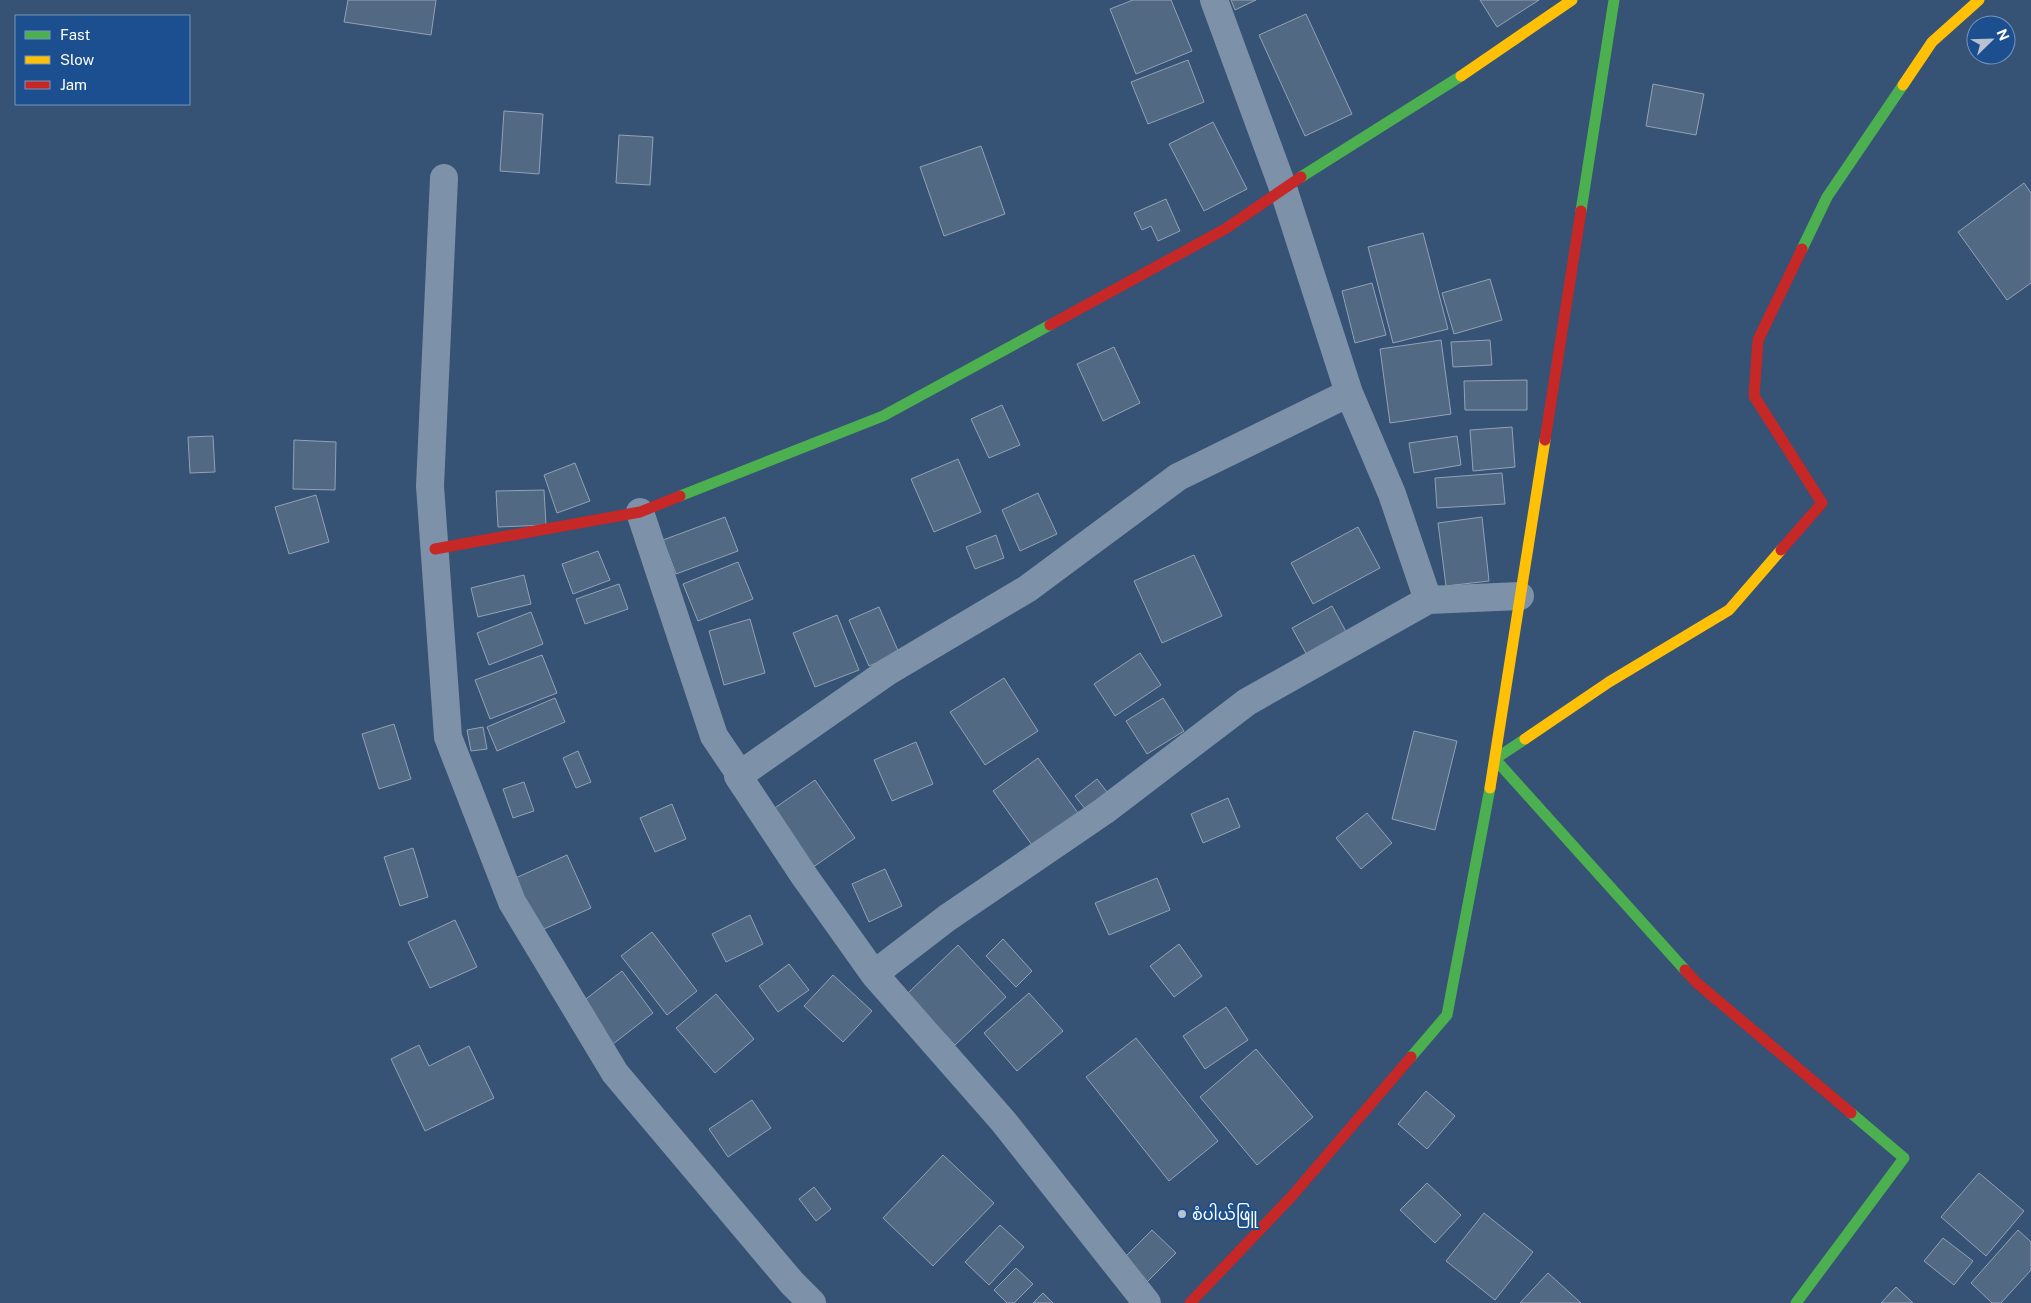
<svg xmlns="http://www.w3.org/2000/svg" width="2031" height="1303" viewBox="0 0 2031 1303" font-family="'Public Sans','Noto Sans Myanmar',sans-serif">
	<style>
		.building { fill: #526984; stroke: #92a2b6 }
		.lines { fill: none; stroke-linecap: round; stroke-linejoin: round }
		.street { stroke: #7d92a8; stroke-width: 28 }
		.fast { stroke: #4caf50; stroke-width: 11 }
		.slow { stroke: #ffc107; stroke-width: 11 }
		.jam { stroke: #c62828; stroke-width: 11 }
		.poi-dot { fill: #b9c2ce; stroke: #1b4f8f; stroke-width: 2 }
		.labels { text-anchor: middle; stroke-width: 4; stroke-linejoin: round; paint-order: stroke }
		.poi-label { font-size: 16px; fill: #fff; stroke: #1b4f8f; text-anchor: start }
	</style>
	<rect width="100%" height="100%" fill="#365274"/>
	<!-- building -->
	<path class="building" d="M348 0H436L431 35 344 22Z
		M1133 0H1171L1192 51 1136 74 1110 9Z
		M1231 0H1256L1235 10Z
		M1480 0H1539L1497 27Z
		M1306 14 1352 114 1305 136 1259 35Z
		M1188 60 1204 102 1148 124 1131 82Z
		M1653 84 1704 94 1696 135 1646 126Z
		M504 111 543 114 539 174 500 171Z
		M1213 122 1247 189 1204 211 1169 144Z
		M619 135 653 137 650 185 616 183Z
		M981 146 1005 214 944 236 920 167Z
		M2024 183 2031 193V283L2007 300 1958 232Z
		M1166 199 1180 231 1158 241 1151 226 1142 230 1134 213Z
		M1423 233 1448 329 1393 343 1368 247Z
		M1490 279 1502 320 1454 334 1442 293Z
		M1372 283 1386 335 1355 343 1342 291Z
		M1441 340 1451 414 1390 423 1380 349Z
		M1490 340 1492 365 1453 367 1451 342Z
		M1114 347 1140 403 1103 421 1077 364Z
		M1527 380V410H1465L1464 381Z
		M1002 405 1020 445 989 458 971 419Z
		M1512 427 1515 467 1473 471 1470 430Z
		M213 436 215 472 190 473 188 437Z
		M1457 436 1461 465 1414 473 1409 443Z
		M294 440 336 442 335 490 293 489Z
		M958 459 981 512 934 532 911 479Z
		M575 463 590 501 557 513 544 475Z
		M1502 473 1505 504 1437 508 1435 478Z
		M544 490 546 525 498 527 496 491Z
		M1038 493 1057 534 1020 551 1002 510Z
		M316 495 329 542 289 554 275 507Z
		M725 517 738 551 676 574 663 540Z
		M1482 517 1489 581 1446 586 1438 523Z
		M1358 527 1380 568 1313 604 1291 563Z
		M996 535 1004 558 975 569 966 547Z
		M598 551 610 580 573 594 562 564Z
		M1194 555 1222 616 1162 643 1134 581Z
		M738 562 753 599 698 621 683 584Z
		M524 575 531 604 478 617 471 588Z
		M619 584 628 609 585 624 576 599Z
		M1332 606 1348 635 1308 657 1292 628Z
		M879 607 899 653 869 666 849 620Z
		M531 612 543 644 489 665 477 633Z
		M837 615 859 670 815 687 793 633Z
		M750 619 765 673 724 685 709 631Z
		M1140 653 1161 685 1115 716 1094 684Z
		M542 655 557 693 490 719 475 680Z
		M1004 678 1038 731 985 765 950 712Z
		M555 698 565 722 497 751 487 727Z
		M1163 698 1184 731 1147 754 1126 721Z
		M394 724 411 779 379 789 362 734Z
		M483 727 487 749 471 751 467 730Z
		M1414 731 1457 741 1435 830 1392 819Z
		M916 742 933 784 892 801 874 760Z
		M578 751 591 782 576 788 563 758Z
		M1038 758 1078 813 1032 845 993 791Z
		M1097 779 1111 797 1089 814 1075 796Z
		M815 780 855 838 809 870 769 812Z
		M524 782 534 811 513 818 503 789Z
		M1228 798 1240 827 1203 843 1191 814Z
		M672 804 686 839 655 852 640 818Z
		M1367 813 1392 843 1361 869 1336 838Z
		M413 848 428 897 400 906 384 857Z
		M567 855 591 908 535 933 511 880Z
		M885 869 902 906 869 922 852 884Z
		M1157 878 1170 910 1109 935 1095 903Z
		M750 915 763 944 726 962 712 934Z
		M455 920 477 967 430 988 408 942Z
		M652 932 697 991 667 1015 621 956Z
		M1003 939 1032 971 1016 987 986 956Z
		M1179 944 1202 976 1174 997 1150 966Z
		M958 945 1006 997 955 1045 907 994Z
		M789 964 809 990 778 1012 759 986Z
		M622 971 653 1013 613 1044 582 1002Z
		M833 975 872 1011 843 1042 804 1006Z
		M1029 993 1063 1031 1017 1071 984 1033Z
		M716 994 754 1039 715 1073 676 1028Z
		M1226 1007 1248 1040 1205 1069 1183 1036Z
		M1136 1038 1218 1141 1169 1181 1086 1077Z
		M419 1045 429 1066 469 1046 494 1098 425 1131 391 1059Z
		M1256 1049 1313 1117 1257 1165 1200 1097Z
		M1426 1091 1455 1116 1427 1149 1398 1124Z
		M752 1100 771 1128 728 1157 709 1129Z
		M943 1155 994 1203 933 1266 883 1218Z
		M1979 1173 2024 1211 1986 1256 1941 1217Z
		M1427 1183 1461 1215 1435 1243 1400 1210Z
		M814 1187 831 1209 816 1221 799 1199Z
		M1484 1213 1533 1252 1495 1300 1446 1261Z
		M1000 1225 1024 1247 989 1285 965 1262Z
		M1152 1230 1176 1253 1146 1283 1122 1260Z
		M2018 1230 2031 1242V1270L2001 1303H1992L1971 1283Z
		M1943 1238 1973 1261 1954 1285 1924 1261Z
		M1016 1268 1033 1284 1014 1303H1007L994 1290Z
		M1548 1273 1581 1303H1520Z
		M1896 1287 1913 1303H1881Z
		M1043 1293 1053 1303H1033Z"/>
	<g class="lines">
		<!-- street -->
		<path class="street" d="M1214 0 1283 188 1349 393 1392 494 1428 600 1520 596
			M444 178 430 486 448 737 512 902 615 1073 792 1283 812 1303
			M640 512 714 736 739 773 738 776 805 877 874 974 1003 1121 1147 1303
			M738 776 887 672 1027 589 1178 477 1349 393
			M874 974 947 918 1104 811 1247 702 1428 600"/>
		<!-- fast -->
		<path class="fast" d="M1301 177 1461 76
			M1581 211 1614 0
			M1802 249 1827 197 1903 85
			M680 496 883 416 1050 325
			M1525 739 1495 759 1685 970
			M1411 1057 1447 1015 1490 788
			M1796 1303 1904 1158 1851 1113"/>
		<!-- slow -->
		<path class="slow" d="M1461 76 1572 0
			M1903 85 1932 42 1979 0
			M1525 739 1609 682 1729 610 1781 550
			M1490 788 1545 440"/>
		<!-- jam -->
		<path class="jam" d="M1050 325 1225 229 1301 177
			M1545 440 1581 211
			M435 549 640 512 680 496
			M1781 550 1822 503 1754 396 1758 340 1802 249
			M1685 970 1697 983 1851 1113
			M1190 1303 1292 1196 1411 1057"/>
	</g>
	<!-- markers -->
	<circle class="poi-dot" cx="1182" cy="1214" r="5"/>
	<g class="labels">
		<!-- poi labels -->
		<g class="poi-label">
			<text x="1192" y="1220">စံပါယ်ဖြူ</text>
		</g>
	</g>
	<!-- legend -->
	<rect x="15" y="15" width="175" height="90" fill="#1b4f8f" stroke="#7695bc"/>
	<rect x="25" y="31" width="25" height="8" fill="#4caf50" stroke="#7695bc"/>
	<text x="60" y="40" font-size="15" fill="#ffffff">Fast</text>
	<rect x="25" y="56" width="25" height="8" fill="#ffc107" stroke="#7695bc"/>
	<text x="60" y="65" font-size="15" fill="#ffffff">Slow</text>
	<rect x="25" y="81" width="25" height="8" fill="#c62828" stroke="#7695bc"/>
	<text x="60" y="90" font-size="15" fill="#ffffff">Jam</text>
	<!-- north arrow -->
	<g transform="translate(1991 40) rotate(67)"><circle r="24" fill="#1b4f8f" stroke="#7695bc"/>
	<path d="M0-4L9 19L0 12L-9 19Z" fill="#b9c2ce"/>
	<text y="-8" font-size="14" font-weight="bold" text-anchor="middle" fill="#ffffff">N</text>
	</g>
</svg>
